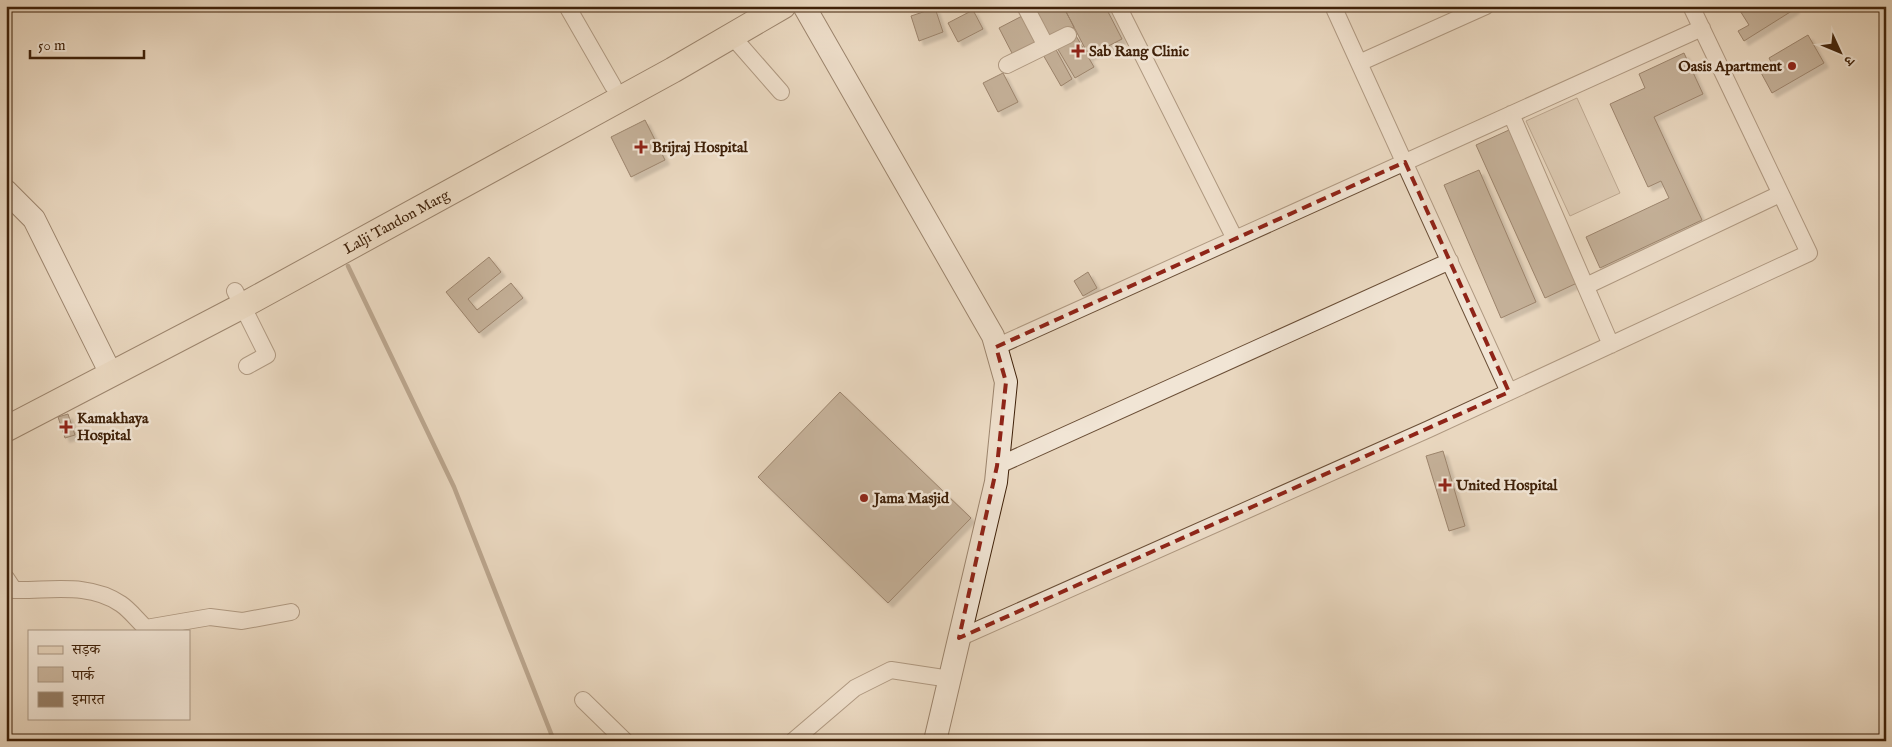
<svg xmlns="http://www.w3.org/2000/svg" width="1892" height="747" viewBox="0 0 1892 747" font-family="'IM FELL English','Noto Serif Devanagari',serif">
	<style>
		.green { fill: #ccb8a0; stroke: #866c54 }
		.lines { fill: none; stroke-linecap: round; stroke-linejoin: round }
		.stream { stroke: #826951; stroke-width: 4.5 }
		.building { fill: #978068; stroke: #3f2109; filter: url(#shadow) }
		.street-casing { stroke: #6a4e36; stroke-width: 18 }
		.secondary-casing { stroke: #3f2109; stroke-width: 24 }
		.primary-casing { stroke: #3f2109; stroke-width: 27 }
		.street { stroke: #f1e5d5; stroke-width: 16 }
		.secondary { stroke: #f1e5d5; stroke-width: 22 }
		.primary { stroke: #e9d7bf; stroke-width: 25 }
		.marked { fill: none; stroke: #8f2418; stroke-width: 4; stroke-dasharray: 10 6; stroke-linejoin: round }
		.poi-dot { fill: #8f2418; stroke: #f1e5d5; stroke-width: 2 }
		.labels { text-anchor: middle; stroke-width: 5; stroke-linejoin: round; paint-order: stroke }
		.poi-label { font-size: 15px; font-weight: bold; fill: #3f2109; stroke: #f1e5d5; text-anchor: start }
		.street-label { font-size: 15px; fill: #3f2109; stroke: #f1e5d5 }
	</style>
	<defs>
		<filter id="shadow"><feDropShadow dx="4.5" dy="4.5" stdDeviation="1" flood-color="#0004"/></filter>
	</defs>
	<rect width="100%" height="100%" fill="#e9d7bf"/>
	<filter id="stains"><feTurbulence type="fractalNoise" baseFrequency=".004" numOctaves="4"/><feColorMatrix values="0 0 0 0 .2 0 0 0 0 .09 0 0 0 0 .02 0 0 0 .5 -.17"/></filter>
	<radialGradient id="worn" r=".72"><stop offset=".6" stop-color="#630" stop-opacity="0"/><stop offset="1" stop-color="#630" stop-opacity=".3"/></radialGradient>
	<!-- green -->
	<path class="green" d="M1577 98 1620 193 1570 216 1526 121Z"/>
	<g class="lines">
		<!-- stream -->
		<path class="stream" d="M348 266 454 487 554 741"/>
	</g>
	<!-- building -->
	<path class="building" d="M1030 6H1063L1074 27 1048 41Z
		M1063 6H1105L1122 39 1089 56Z
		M1737 6H1794L1795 9 1744 41 1738 31 1749 25Z
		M935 8 943 32 919 41 911 16Z
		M973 10 983 29 958 42 948 23Z
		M1024 15 1040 44 1014 57 999 28Z
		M1075 34 1094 67 1075 78 1056 46Z
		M1808 35 1824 63 1772 93 1759 69 1771 62 1769 58Z
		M1054 46 1072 79 1061 86 1042 53Z
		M1684 53 1703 94 1654 117 1702 220 1600 268 1586 237 1669 198 1661 181 1648 187 1610 104 1645 88 1639 74Z
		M1003 73 1018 102 998 112 983 83Z
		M645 120 665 160 631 177 611 137Z
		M1509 130 1577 283 1545 298 1476 145Z
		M1479 170 1536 302 1501 318 1444 185Z
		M489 257 501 272 468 299 477 310 511 283 523 298 479 333 446 292Z
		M1088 272 1097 288 1083 296 1074 281Z
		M840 392 971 518 888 603 758 477Z
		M68 414 75 435 65 438 58 417Z
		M1443 451 1465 526 1449 531 1426 456Z"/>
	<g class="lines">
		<defs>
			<path id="street" d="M567 6 613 86
				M1025 6 1046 46
				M1118 6 1235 239
				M1333 6 1509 392
				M732 36 781 92
				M1359 63 1486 6
				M1007 65 1068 35
				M1511 114 1611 345
				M1586 286 1780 194
				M235 291 267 355 247 366
				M996 347 1702 28
				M997 466 1450 261
				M6 578 14 590C50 591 89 582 121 604 130 610 138 621 146 628L210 617 242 621 291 612
				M959 638 1429 429 1809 253 1691 6
				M583 700 625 741
				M793 741 855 688 891 670 950 679"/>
			<path id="secondary" d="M804 6 993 336 1006 382 996 482 935 741
				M6 191 34 219 111 374"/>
			<g id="primary">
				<path id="s1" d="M6 429 242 306 673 70 783 6"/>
			</g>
		</defs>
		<!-- street casing -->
		<use href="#street" class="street-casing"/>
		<!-- secondary casing -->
		<use href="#secondary" class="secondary-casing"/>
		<!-- primary casing -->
		<use href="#primary" class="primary-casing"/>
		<!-- street -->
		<use href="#street" class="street"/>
		<!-- secondary -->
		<use href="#secondary" class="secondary"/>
		<!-- primary -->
		<use href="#primary" class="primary"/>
	</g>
	<!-- marked area -->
	<path d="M0 0H1892V747H0ZM1405 162 1509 392 959 638 997 466 1006 382 996 347Z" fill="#e9d7bf" fill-opacity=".55" fill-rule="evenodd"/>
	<path class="marked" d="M1405 162 1509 392 959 638 997 466 1006 382 996 347Z"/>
	<!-- markers -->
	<g class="poi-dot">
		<path d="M1075.5 43.5h5v5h5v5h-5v5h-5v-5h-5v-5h5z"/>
		<circle cx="1792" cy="66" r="5"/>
		<path d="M638.5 139.5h5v5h5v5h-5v5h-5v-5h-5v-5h5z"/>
		<path d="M63.5 419.5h5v5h5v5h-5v5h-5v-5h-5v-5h5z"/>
		<path d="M1442.5 477.5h5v5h5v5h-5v5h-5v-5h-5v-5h5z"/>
		<circle cx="864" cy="498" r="5"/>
	</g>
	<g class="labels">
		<!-- poi labels -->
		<g class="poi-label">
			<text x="1089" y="56">Sab Rang Clinic</text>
			<text x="1782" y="71" text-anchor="end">Oasis Apartment</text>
			<text x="652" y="152">Brijraj Hospital</text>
			<text x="77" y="423">Kamakhaya<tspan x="77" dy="17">Hospital</tspan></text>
			<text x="1456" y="490">United Hospital</text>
			<text x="874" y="503">Jama Masjid</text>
		</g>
		<!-- street labels -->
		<g class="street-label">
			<text dy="5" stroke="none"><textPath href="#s1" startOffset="442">Lalji Tandon Marg</textPath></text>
		</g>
	</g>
	<!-- margin -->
	<rect width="1892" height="747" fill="none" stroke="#e9d7bf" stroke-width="25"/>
	<rect x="8" y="8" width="1877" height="732" fill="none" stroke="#3f2109" stroke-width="2.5"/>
	<rect x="12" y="12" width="1867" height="722" fill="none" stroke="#3f2109"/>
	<!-- legend -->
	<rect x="28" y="630" width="162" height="90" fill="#f1e5d5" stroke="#aa9783"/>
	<rect x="38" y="646" width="25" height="8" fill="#e9d7bf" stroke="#aa9783"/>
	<text x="72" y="654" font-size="15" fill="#3f2109">सड़क</text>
	<rect x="38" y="667" width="25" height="15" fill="#ccb8a0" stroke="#aa9783"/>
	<text x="72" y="680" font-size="15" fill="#3f2109">पार्क</text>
	<rect x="38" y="692" width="25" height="15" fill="#978068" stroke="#aa9783"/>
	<text x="72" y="704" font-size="15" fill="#3f2109">इमारत</text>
	<!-- north arrow -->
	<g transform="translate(1840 52) rotate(134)" stroke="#f1e5d5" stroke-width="4" paint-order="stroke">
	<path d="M0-4L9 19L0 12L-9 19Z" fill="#3f2109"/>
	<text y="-8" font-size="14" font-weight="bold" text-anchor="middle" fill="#3f2109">उ</text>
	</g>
	<!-- scale -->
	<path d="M30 50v8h114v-8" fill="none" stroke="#3f2109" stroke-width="2.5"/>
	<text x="38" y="50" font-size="15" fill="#3f2109" stroke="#f1e5d5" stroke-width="4" paint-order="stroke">50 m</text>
	<rect width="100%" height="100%" filter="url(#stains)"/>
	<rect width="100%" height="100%" fill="url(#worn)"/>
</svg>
